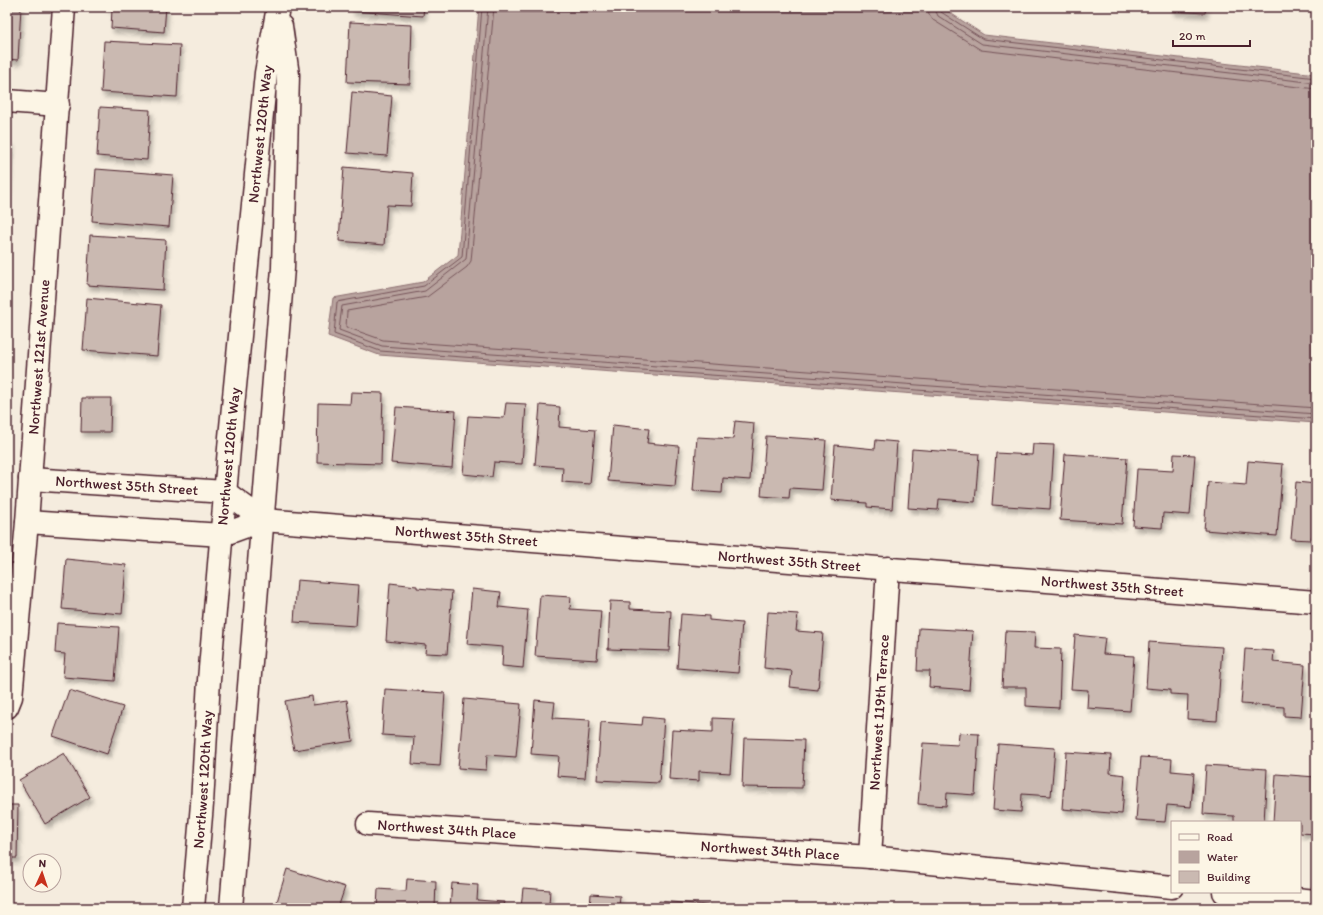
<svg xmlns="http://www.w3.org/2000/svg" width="1323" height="915" viewBox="0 0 1323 915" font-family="Itim,sans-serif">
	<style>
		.water { fill: #b8a39e; stroke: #8c6e70 }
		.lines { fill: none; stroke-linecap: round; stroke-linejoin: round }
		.shore { stroke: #765459; stroke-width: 1 }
		.building { fill: #cab9b1; stroke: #4a1f2b; filter: url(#shadow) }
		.minor-casing { stroke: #4a1f2b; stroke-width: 25 }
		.tertiary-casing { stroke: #4a1f2b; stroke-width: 25 }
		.minor { stroke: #fcf5e5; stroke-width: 22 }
		.tertiary { stroke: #fcf5e5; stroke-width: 22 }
		.labels { text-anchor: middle; stroke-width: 3; stroke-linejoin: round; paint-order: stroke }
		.street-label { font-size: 15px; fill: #4a1f2b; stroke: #fcf5e5 }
	</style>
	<defs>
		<filter id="shadow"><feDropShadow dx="2.5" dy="4.5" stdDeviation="2" flood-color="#0004"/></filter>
	</defs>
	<rect width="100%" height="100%" fill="#f5ecde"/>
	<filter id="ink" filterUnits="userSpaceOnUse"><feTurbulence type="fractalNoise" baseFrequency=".025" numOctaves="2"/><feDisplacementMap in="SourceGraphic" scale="8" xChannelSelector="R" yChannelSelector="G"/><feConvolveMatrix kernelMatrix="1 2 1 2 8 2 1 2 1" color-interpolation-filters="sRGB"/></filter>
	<g filter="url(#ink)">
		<!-- water -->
		<path class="water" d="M479 7H941L984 35 1316 74V423L379 355 328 336 333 298 423 282 458 255Z"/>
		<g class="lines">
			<!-- shore -->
			<path class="shore" d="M482 7 462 257 424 286 337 302 334 334 380 351 1316 419
				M488 7 466 259 425 291 342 306 339 330 382 346 1316 414
				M494 7 471 261 467 267 427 297 347 311 346 327 383 340 1316 408
				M928 7 929 14 933 20 981 50 1316 89
				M934 7 938 16 982 44 1316 83
				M939 7 941 12 983 39 1316 78"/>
		</g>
		<!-- building -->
		<path class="building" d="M7 7H21L18 60 7 59Z
			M105 7H166L164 32 111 28 112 9Z
			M352 7H424L423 16 352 11Z
			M1172 7H1206L1205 13 1172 11Z
			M350 22 412 25 410 84 347 82Z
			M104 41 180 45 177 97 101 92Z
			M352 92 392 96 387 156 347 153Z
			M100 107 150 110 147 160 97 156Z
			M7 142H11L7 190Z
			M344 167 413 173 411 206 387 205 384 245 339 241Z
			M96 169 173 175 169 227 92 221Z
			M90 235 166 240 163 290 87 285Z
			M87 298 161 305 157 356 83 350Z
			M351 392 383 393 381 464 317 462 318 403 350 404Z
			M82 398H111L110 432H81Z
			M506 403 526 404 522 464 494 462 492 477 463 474 468 416 504 418Z
			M540 405 560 407 559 427 595 430 590 484 562 482 563 467 535 465Z
			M396 407 456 411 452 468 391 463Z
			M735 421 754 423 750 480 723 478 722 493 693 491 697 437 733 439Z
			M613 425 649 429 647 443 679 446 675 486 608 481Z
			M766 436 826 440 822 490 790 488 789 498 761 496Z
			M876 440 897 442 892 509 867 507V503L831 500 835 445 875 449Z
			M1033 444 1054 445 1050 509 992 505 996 453 1032 455Z
			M912 449 979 454 975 502 939 499 938 510 908 508Z
			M1065 454 1127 458 1122 524 1060 520Z
			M1174 454 1195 455 1190 515 1163 513 1162 528 1133 526 1137 469 1173 471Z
			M1248 461 1283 464 1277 536 1204 530 1208 482 1246 485Z
			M1296 482 1316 484V536H1312L1311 540 1291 539Z
			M66 559 126 565 122 614 62 609Z
			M297 580 359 585 356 626 294 622Z
			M390 583 417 586V588L452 591 447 654 425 653 426 645 386 641Z
			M472 589 501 592 499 607 528 610 523 668 502 666 503 647 467 644Z
			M540 595 571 597 570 609 601 611 597 660 535 656Z
			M610 601 630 602V609L671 611 669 651 608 649Z
			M768 612 798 614 796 631 823 633 818 690 790 687 792 671 764 668Z
			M681 614 709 616V620L742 623 738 673 677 668Z
			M57 623 119 627 115 681 63 677 65 654 55 653Z
			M919 628 973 631 969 690 929 687 930 671H917Z
			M1005 631 1035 632 1034 648 1061 649 1059 708 1026 706V687H1002Z
			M1075 635 1105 638 1103 654 1134 656 1130 711 1087 708 1088 690 1071 689Z
			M1149 642 1222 647 1217 721 1187 719 1188 695 1170 694V690L1146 688Z
			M1245 649 1274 651 1273 662 1305 665 1301 717 1284 716V707L1241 704Z
			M385 689 445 693 440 766 412 764 414 737 382 735Z
			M69 690 123 707 107 754 53 736Z
			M312 696 313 705 347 700 353 741 294 750 285 701Z
			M464 699 521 704 516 757 487 755 486 770 458 768Z
			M535 700 555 702 553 718 590 720 585 778 557 776 559 756 531 754Z
			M643 717 664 719 659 783 597 780 601 722 642 725Z
			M713 718 734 719 730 773 699 771V781L669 779 672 730 713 732Z
			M959 733 979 734 975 795 947 793 946 806 918 804 923 743 958 745Z
			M744 738 804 740 802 788 742 787Z
			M998 744 1055 748 1051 796 1022 794 1021 812 993 810Z
			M1066 752 1111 755 1110 773 1125 775 1122 814 1062 809Z
			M64 753 90 797 45 824 19 780Z
			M1141 757 1172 759 1171 771 1194 773 1191 807 1167 805 1165 822 1136 820Z
			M1206 765 1267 769 1264 822H1234V816L1203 814Z
			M1276 774 1316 777V834L1300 833V822H1273Z
			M7 805H18L17 858H7Z
			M287 869 345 887 338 908H275Z
			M407 879 436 881 435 908H377L378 889 406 891Z
			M452 883 478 885 477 900 504 902 503 908H450Z
			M523 888 550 890 549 905 574 908H521Z
			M591 894 620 896 619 908H590Z
			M659 901 719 906V908H659Z
			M731 905 760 907V908H731Z"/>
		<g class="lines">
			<defs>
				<g id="minor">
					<path d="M7 101 58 105"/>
					<path id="s1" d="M30 479 225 492 263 520"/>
					<path id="s2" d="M27 522 222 535 263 520 1316 602"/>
					<path id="s3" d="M7 707 11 697 27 522 64 7"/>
					<path id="s4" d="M368 824 870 857 1172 887"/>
					<path id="s5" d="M870 857 888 568"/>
					<path d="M1224 892 1316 901"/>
				</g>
				<g id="tertiary">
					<path id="s6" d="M193 908 202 804 209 680 230 437 266 73 278 7"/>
					<path d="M231 908 283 268 288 75 281 26"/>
				</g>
			</defs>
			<!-- minor casing -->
			<use href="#minor" class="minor-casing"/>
			<!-- tertiary casing -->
			<use href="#tertiary" class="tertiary-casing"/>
			<!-- minor -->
			<use href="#minor" class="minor"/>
			<!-- tertiary -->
			<use href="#tertiary" class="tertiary"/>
		</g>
	</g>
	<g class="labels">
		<!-- street labels -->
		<g class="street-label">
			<text dy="5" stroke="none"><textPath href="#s6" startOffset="777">Northwest 120th Way</textPath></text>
			<text dy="5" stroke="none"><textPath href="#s3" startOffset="352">Northwest 121st Avenue</textPath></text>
			<text dy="5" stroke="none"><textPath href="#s6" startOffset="453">Northwest 120th Way</textPath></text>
			<text dy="5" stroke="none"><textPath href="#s1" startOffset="97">Northwest 35th Street</textPath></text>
			<text dy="5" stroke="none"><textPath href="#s2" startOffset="443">Northwest 35th Street</textPath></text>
			<text dy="5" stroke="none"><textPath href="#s2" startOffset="767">Northwest 35th Street</textPath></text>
			<text dy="5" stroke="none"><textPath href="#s2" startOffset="1091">Northwest 35th Street</textPath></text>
			<text dy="5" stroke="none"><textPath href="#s5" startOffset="145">Northwest 119th Terrace</textPath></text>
			<text dy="5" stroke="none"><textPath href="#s6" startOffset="129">Northwest 120th Way</textPath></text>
			<text dy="5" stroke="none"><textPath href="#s4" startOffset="79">Northwest 34th Place</textPath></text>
			<text dy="5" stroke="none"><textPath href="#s4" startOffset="403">Northwest 34th Place</textPath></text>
		</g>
	</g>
	<!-- margin -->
	<rect width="1323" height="915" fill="none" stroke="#fcf5e5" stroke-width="24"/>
	<rect x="12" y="12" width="1299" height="891" fill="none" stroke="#4a1f2b" stroke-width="1.5" filter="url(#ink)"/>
	<!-- legend -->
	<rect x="1171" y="821" width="130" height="72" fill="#fcf5e5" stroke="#b59f9b"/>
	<rect x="1179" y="834" width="20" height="6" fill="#fcf5e5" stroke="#b59f9b"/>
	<text x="1207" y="841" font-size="12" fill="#4a1f2b">Road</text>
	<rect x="1179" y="851" width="20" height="12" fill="#b8a39e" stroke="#b59f9b"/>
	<text x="1207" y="861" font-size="12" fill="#4a1f2b">Water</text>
	<rect x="1179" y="871" width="20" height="12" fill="#cab9b1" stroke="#b59f9b"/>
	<text x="1207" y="881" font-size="12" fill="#4a1f2b">Building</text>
	<!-- north arrow -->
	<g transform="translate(42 873) rotate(3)"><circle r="19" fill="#fcf5e5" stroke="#b59f9b"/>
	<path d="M0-3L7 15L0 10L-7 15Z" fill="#c8321e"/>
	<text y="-6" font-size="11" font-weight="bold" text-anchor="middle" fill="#4a1f2b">N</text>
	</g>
	<!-- scale -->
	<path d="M1173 40v6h77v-6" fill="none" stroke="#4a1f2b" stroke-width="2"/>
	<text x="1179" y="40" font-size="12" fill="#4a1f2b" stroke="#fcf5e5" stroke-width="3" paint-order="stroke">20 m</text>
</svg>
